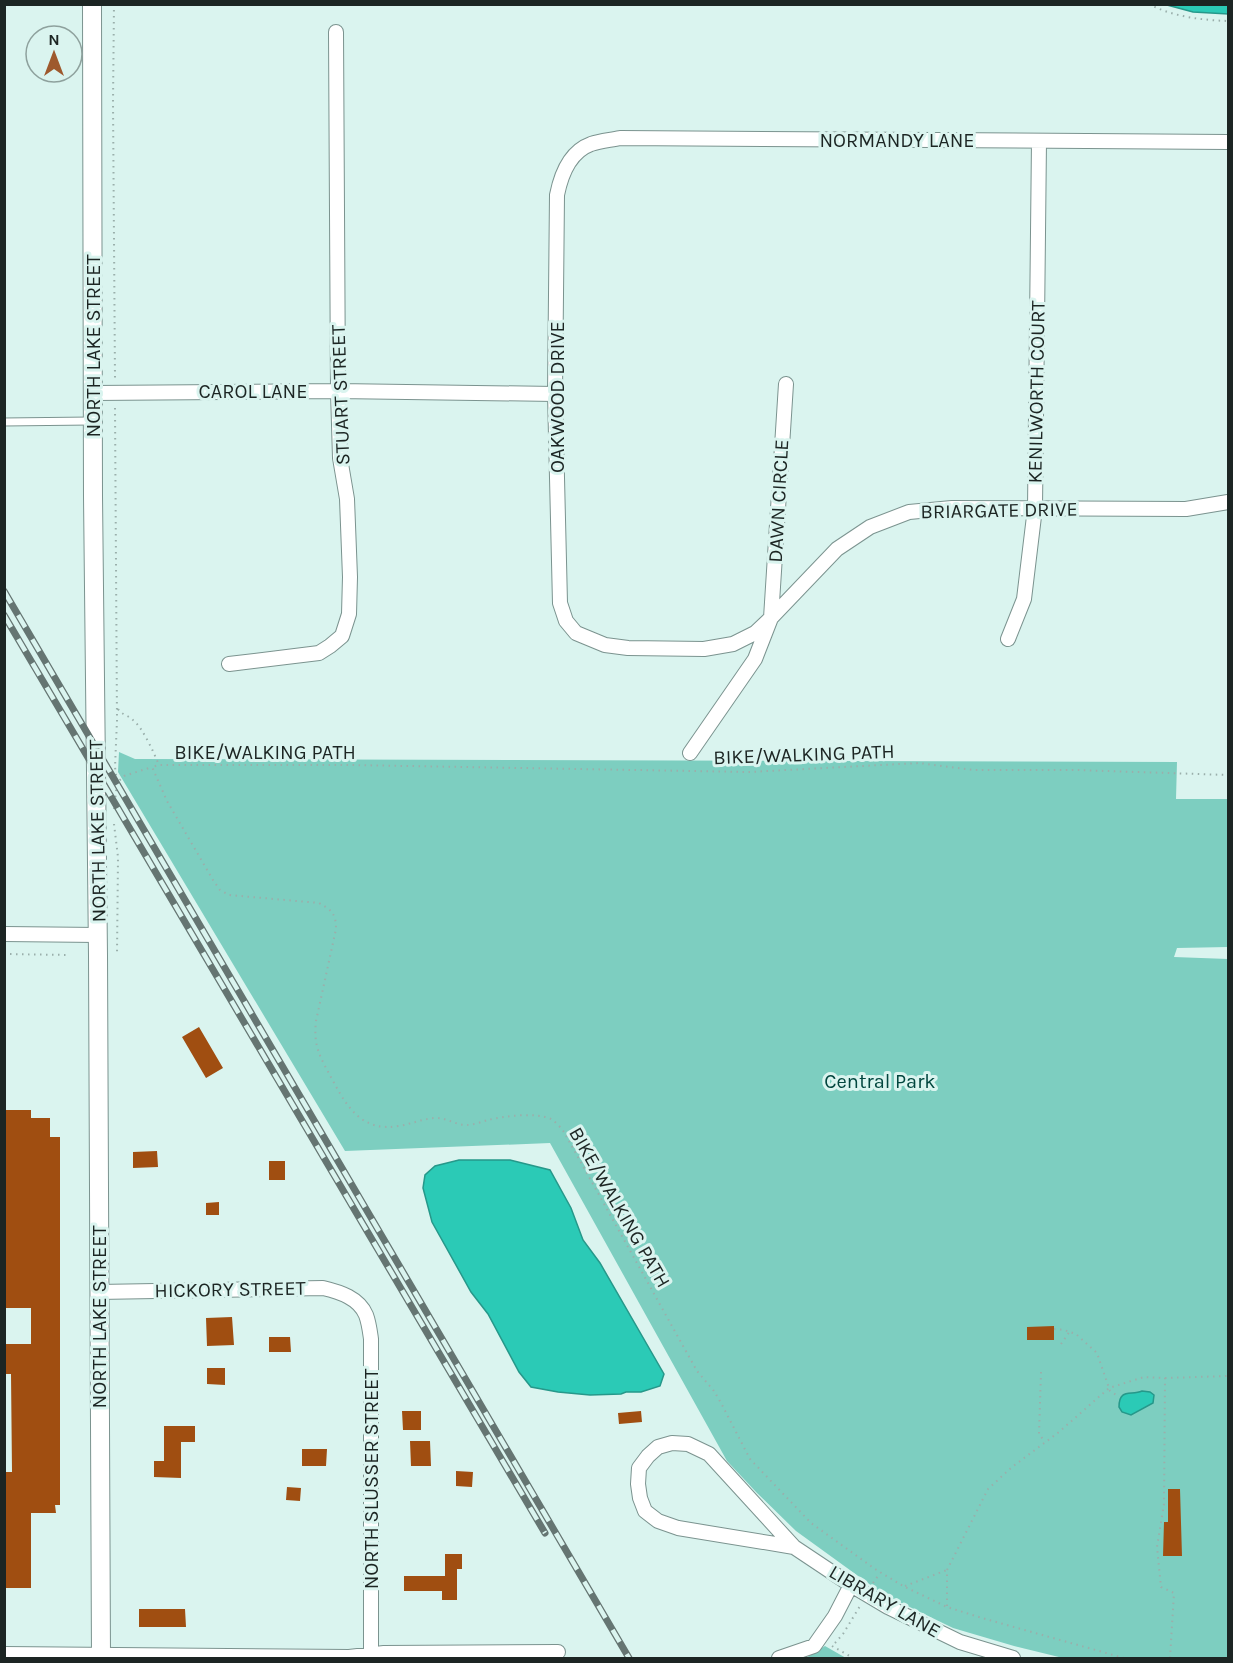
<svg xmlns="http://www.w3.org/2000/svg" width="1233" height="1663" viewBox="0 0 1233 1663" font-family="Karla,sans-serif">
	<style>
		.green { fill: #7dcec0 }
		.water { fill: #2bcab6; stroke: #26988a; stroke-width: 1.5 }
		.building { fill: #a04e11 }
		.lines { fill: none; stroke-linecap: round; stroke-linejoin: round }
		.service-casing { stroke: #7b938f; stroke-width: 9 }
		.minor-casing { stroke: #7b938f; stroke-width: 16 }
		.tertiary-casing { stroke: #7b938f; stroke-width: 20 }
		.path { stroke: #9aafab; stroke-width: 2; stroke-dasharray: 1.5 4.5; stroke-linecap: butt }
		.service { stroke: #fff; stroke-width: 7 }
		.minor { stroke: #fff; stroke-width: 14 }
		.tertiary { stroke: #fff; stroke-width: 18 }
		.rail-casing { stroke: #657572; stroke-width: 7 }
		.rail { stroke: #daf4ef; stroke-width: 4.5; stroke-dasharray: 14; stroke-linecap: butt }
		.labels { text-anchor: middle; stroke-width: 6; stroke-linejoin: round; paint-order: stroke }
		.street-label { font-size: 20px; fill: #1c2523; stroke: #daf4ef }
		.park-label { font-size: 20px; fill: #01463e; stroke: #daf4ef }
	</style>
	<rect width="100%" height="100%" fill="#daf4ef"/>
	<!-- green -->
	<path class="green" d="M119 752 135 759 1177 762 1176 799H1228V947L1177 948 1174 957 1228 959V1658H1063L1014 1646 953 1628 883 1594 796 1531 757 1493 727 1461 550 1143 345 1151 118 772Z
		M825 1646 846 1658H806Z"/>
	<!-- water -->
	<path class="water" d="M1167 5H1228V14L1193 12Z
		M459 1160H510L550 1170 571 1208 583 1240 600 1263 664 1374 660 1386 641 1392H626L621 1394 590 1395 558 1392 531 1387 519 1372 488 1314 471 1292 432 1222 423 1188 425 1175 435 1166Z
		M1142 1391 1150 1392 1154 1395 1153 1403 1131 1415 1122 1412 1119 1407C1119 1388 1131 1396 1142 1391Z"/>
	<!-- building -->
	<path class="building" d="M199 1027 223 1068 206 1078 182 1037Z
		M4 1110H31V1118H50V1137H60V1505H55L56 1513H31V1588H4V1472H12L11 1374H4V1344H31V1308H4Z
		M157 1151 158 1167 133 1168V1152Z
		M269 1161H285V1180H269Z
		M219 1202V1215H206V1203Z
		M232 1317 234 1345 207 1346 206 1318Z
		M1054 1326V1340H1027V1327Z
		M269 1337H290L291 1352H269Z
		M207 1368H225V1385L207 1384Z
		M402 1411H421V1430H403Z
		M641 1411 642 1422 619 1424 618 1413Z
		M164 1426H195V1442H181V1478L154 1477V1461H164Z
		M410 1441H430L431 1466H411Z
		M302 1449H327L326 1466H302Z
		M456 1471 473 1472 472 1487 456 1486Z
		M287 1487 301 1488 300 1501 286 1500Z
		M1168 1489H1180L1182 1556H1163L1164 1522H1168Z
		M445 1554H462V1569H457V1600H442V1591H404V1576H445Z
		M139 1609H185L186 1627H139Z"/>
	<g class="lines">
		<defs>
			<path id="service" d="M4 422 91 421"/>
			<path id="minor" d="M1228 142 620 138C611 140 600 141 591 144 569 152 561 175 557 195L555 394 560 603 566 621 576 633 605 645 628 648 704 649 733 644 755 633 771 618 837 549 870 527 909 512 952 508 1186 509 1228 502
				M94 393 338 391 555 394
				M1008 639 1024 599 1035 508 1039 141
				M229 664 319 653 330 646 342 636 349 614 350 577 347 499 340 458 338 391 336 32
				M690 753 755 659 771 618 786 384
				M4 934 98 935
				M98 1292 323 1288C340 1292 359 1298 366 1315 369 1323 370 1332 371 1339V1658
				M794 1547 678 1528 658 1521 645 1511 640 1498 638 1484 639 1468 648 1456 658 1447 672 1443 688 1444 709 1454 794 1547 851 1585 888 1607 960 1642 1013 1658
				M4 1654 349 1657 384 1653 558 1652
				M779 1658 814 1646 835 1616 851 1585"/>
			<path id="tertiary" d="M92 4 93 496 98 955 101 1658"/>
		</defs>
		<!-- service casing -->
		<use href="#service" class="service-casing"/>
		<!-- minor casing -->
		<use href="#minor" class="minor-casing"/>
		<!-- tertiary casing -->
		<use href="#tertiary" class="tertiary-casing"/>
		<!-- path -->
		<path class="path" d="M114 4 113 102 115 378
			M1149 4C1173 17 1202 20 1228 21
			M115 408 117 720 115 767 117 783
			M118 709C122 715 128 715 133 720 143 728 154 753 159 765
			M114 809 117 783 124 776 152 767
			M114 824 118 857 117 954
			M4 954 68 955
			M1054 1329 1064 1330 1076 1334 1097 1353 1109 1388 1110 1391 1118 1396
			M1061 1344 1070 1331
			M1041 1372 1039 1434 1045 1442
			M1165 1378 1228 1376
			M873 1583 880 1573
			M905 1586 947 1570
			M947 1606V1570L988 1489 1012 1467 1059 1432 1109 1388 1144 1377 1165 1378 1164 1504 1157 1547 1161 1587 1174 1593 1170 1658
			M835 1643 843 1634 860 1606
			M832 1646 853 1658
			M1124 1658 982 1618 947 1607 903 1586 875 1569 811 1523 750 1459 721 1403 714 1391 697 1371 564 1132C561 1128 556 1122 551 1119 536 1112 504 1116 488 1120 481 1122 473 1125 466 1125 455 1125 446 1117 434 1118 422 1119 411 1124 399 1126 363 1132 348 1109 333 1081 321 1058 313 1048 316 1021L336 929C336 914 332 910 319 903L229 895 220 890 213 880 167 801 152 767 159 765H350L749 772 919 763 973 770H1076L1228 775"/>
		<!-- service -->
		<use href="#service" class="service"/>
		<!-- minor -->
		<use href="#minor" class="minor"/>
		<!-- tertiary -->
		<use href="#tertiary" class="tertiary"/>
		<defs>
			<path id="rail" d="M4 591 629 1658
				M4 615 545 1533"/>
		</defs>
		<!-- rail casing -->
		<use href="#rail" class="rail-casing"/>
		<!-- rail -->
		<use href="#rail" class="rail"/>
	</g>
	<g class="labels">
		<!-- street labels -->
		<g class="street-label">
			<text x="897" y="147">NORMANDY LANE</text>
			<text transform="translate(93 346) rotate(-90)" y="7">NORTH LAKE STREET</text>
			<text x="253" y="398">CAROL LANE</text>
			<text transform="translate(1036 392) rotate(-89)" y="7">KENILWORTH COURT</text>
			<text transform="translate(340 395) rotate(-92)" y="7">STUART STREET</text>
			<text transform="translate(557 397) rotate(-90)" y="7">OAKWOOD DRIVE</text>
			<text transform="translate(778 501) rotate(-87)" y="7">DAWN CIRCLE</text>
			<text transform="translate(999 510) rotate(-1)" y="7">BRIARGATE DRIVE</text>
			<text x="265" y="759">BIKE/WALKING PATH</text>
			<text transform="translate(804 754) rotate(-2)" y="7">BIKE/WALKING PATH</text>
			<text transform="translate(97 831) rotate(-91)" y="7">NORTH LAKE STREET</text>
			<text transform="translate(620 1207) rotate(60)" y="7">BIKE/WALKING PATH</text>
			<text transform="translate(230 1289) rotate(-1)" y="7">HICKORY STREET</text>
			<text transform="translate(99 1317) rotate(-90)" y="7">NORTH LAKE STREET</text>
			<text transform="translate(371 1479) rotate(-90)" y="7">NORTH SLUSSER STREET</text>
			<text transform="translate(885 1601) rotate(30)" y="7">LIBRARY LANE</text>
		</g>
		<!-- park labels -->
		<g class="park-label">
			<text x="880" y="1088">Central Park</text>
		</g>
	</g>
	<!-- border -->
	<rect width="1233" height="1663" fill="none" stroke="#1c2523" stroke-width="12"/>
	<!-- north arrow -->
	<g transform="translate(54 54)"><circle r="28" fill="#daf4ef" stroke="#8ea19d" stroke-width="1.5"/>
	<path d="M0-4.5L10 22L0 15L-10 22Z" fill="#9e592d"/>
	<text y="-9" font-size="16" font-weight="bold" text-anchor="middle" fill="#1c2523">N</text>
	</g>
</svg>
